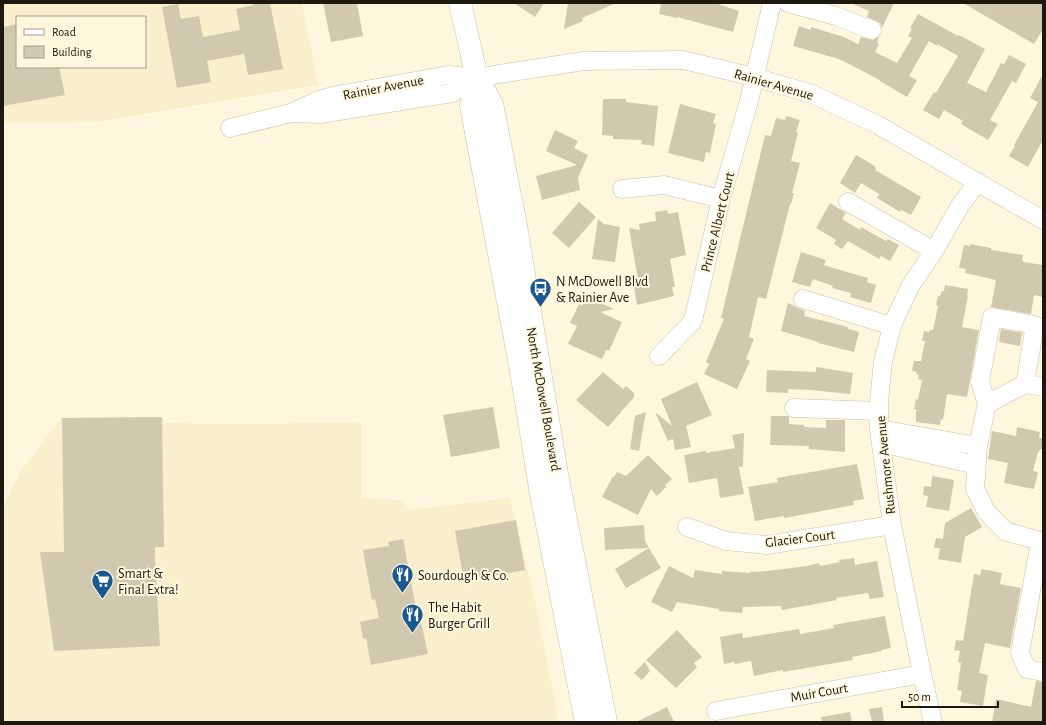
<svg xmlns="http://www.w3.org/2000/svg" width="1046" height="725" viewBox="0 0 1046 725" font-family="'Alegreya Sans',sans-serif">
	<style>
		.built { fill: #f9efcd; fill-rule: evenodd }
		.building { fill: #d0c9af }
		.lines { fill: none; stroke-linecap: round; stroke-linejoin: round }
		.minor-casing { stroke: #c8c0a7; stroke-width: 19 }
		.major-casing { stroke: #c8c0a7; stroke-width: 23 }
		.minor { stroke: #fff; stroke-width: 18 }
		.major { stroke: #fff; stroke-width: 22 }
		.labels { text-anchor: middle; stroke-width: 4; stroke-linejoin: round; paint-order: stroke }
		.street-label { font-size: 14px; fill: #1c1910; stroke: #fff7dd }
		.poi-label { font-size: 14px; fill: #1c1910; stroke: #fff7dd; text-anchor: start }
	</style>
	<rect width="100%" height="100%" fill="#fff7dd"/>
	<!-- built -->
	<path class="built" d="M3 3H302L318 85 98 122 3 123ZM17 17H145V67H17Z
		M163 417 165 423 252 424 361 422V498L403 500 409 510 510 498 533 590 557 710V722H3V506L22 470 61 418Z"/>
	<!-- building -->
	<path class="building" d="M253 3H270L283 69 248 75 244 54 207 61 211 82 177 88 162 7 178 4 181 19 199 16 203 37 240 30 236 9 254 5Z
		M323 3H357L363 36 331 42Z
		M514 3H544L535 17Z
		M568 3H616L582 18 583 21 564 29Z
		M661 3H715L739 11 733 32 677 17V18L659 14Z
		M851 3H894L882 28 880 23 867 17 869 11Z
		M963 3H1043V29L1034 44Z
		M918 14 958 36 959 35 985 49 967 83 986 92 1001 63 1004 64 1009 55 1026 64 1016 83 1012 81 990 120 998 124 988 140 961 124 963 121 944 110 939 119 923 110 934 92 936 93 958 56 937 44V46L929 41 909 76 917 80 907 97 880 81V80L839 59 793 46 799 26 811 30V27L844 37 858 44 861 37 873 40 879 37 877 42 879 44 875 52 897 63 912 38 908 36 912 29 910 28Z
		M17 24V67H59L65 95 3 106V27Z
		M1043 74V140L1028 167 1009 156 1015 146 1014 145 1038 102 1030 98Z
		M603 99H626V102L658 106 654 146 641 144 642 140 613 139V136L602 135Z
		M680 104 716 114 713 123 716 124 710 153 706 152 704 162 668 153Z
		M786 116 800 120 796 132 798 133 791 161 800 163 792 193H794L791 204H790L766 299 758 297 749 337 754 339 746 359 750 361 737 389 704 374 709 364 706 362 724 319 721 318 728 289 765 135 771 136 776 118 785 120Z
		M555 130 578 141 574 148 588 155 578 178 580 190 542 200 536 176 577 165 546 151Z
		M856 155 873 165 876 168 875 170 921 197 911 215 901 210 900 212 877 198 879 194 861 183 855 193 840 183Z
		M579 202 596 217 569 248 552 233Z
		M830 203 846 213 842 219 860 230 861 227 886 241 888 239 899 245 890 261 881 256 879 259 848 241 842 249 834 244 836 240 816 228Z
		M667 210 668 214 678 212 686 255 670 259 675 287H672L674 296 637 305 633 281 638 280 629 228 640 230 639 224 656 221 655 212Z
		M598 219 604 224 620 227 615 262 592 259Z
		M970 244 991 248V250L1023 255 1022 260 1024 262 1043 265V297L1034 295 1031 314 991 307 996 280 965 273 966 269 959 268 964 245 970 246Z
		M801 252 826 260 824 265 833 268 868 278 867 282 876 285 871 303 850 297 851 293 832 288 833 286 813 279 810 287 792 282Z
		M945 285 968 289 967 295 968 296 962 327 979 330 967 397 947 394 943 420 941 419 940 425 916 422V409H914L916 399 918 400 922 380 918 379 919 375 916 374 917 372 912 371 914 361H921L925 341H922L924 331 929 332 930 330H933L938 306 936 305 938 296H940L942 291H944Z
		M589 298 614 309 600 312 622 322 609 351 606 350 602 359 568 344 577 326 570 323 579 304 582 306 585 299 588 300Z
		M788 303 805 311 804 316 848 327V329L859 332 854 352 818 343V342L781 331Z
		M1001 329 1022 333 1020 346 999 342Z
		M816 367 853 373 850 394 811 390 788 389V393L766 392 767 370 816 372Z
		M603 372 623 389 626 386 634 393V397L608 427 576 400Z
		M697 382 712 415 686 426 691 447 675 450 673 439 668 441 655 412 672 426 661 399Z
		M493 407 500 448 451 457 443 415Z
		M646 412 639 451 630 449 635 416Z
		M771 416H788L789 417V424L804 425V427L826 428V420H845V452L809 449V446L770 445Z
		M162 417 164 547H155V557L160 646 54 651 40 552H64L62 418Z
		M1017 427 1040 432 1039 438H1043V450L1040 449 1039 452H1038L1033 471 1038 472 1034 489 1004 483 1008 463 988 459 992 431 1016 436Z
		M744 433 743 466 739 467 732 435Z
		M735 448 744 494 720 498 717 478 689 483 684 455 706 451V453Z
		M648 455 672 479 665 485 666 487 657 496 651 489 638 515 602 497 613 476 614 477 617 472 626 476Z
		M857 464 864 499 853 501 854 505 784 518V516L755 521 748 487 778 482 777 478Z
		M932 476 954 480 949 511 926 507 928 496 923 495 924 486 931 487Z
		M971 508 982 527 965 537 961 563 938 559 940 548H934L936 538 943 539 945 523Z
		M516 520 525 570 464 581 455 531Z
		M644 525 645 541 649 548 605 550 604 528Z
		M403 539 417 614 419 613 428 654 371 665 366 638 363 639 360 622 379 618 375 599 372 600 363 550 389 546 388 542Z
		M649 548 661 568 626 588 615 569Z
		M854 558 855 565 877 561 884 597 870 599 868 593 836 598 837 600 805 606 782 610 781 606 743 607 742 613 719 611V609L677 602 672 612 651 602 669 566 693 578 695 570 722 574V571L750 573V572L768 571 807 566 819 563 820 566 840 562 839 560Z
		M982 569 1002 573 1000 584 1021 588 1010 648 985 643 979 673 988 675 983 706 960 702 962 691 957 690 961 663 958 662 960 651 954 650 956 640 963 641 974 574 980 575Z
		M885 616 891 648 881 650 882 651 852 657 853 660 783 672V670L754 676 751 661 735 664 734 662 724 664 720 637 742 633 743 638 799 629 800 634 834 628 833 625Z
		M677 630 702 657 694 663 697 667 676 688 646 660Z
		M645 662 650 671 642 680 634 673Z
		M1036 681 1043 682V722H992L996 699 1031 707Z
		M667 707 674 722H636Z
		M882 707 884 722H872L869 709Z
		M850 712 852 722H822L821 717Z"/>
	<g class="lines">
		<defs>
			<path id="minor" d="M788 3 836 16 872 30
				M291 113 320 114 452 93 477 78 499 74 584 61 683 60 754 77 812 94 878 125 1043 220
				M230 128 291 113 316 101 332 96 448 75 477 78
				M622 189 664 185 721 199
				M848 202 934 251
				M803 299 892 326
				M659 356 693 321 721 199 749 101 772 3
				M1043 387 1025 384 987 404 978 446 975 489 986 511 1005 531 1043 542
				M987 404 980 382 992 317 1035 325 1025 384
				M794 408 879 411
				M879 429 978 446
				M881 443 976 465
				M687 527 726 541 767 545 892 525
				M1040 541 1020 653 1027 669 1043 672
				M716 711 922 674
				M933 722 922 674 892 525 879 429V402L883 361 893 323 911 285 934 251 961 204 978 182"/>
			<path id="major" d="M460 3 477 78 492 104 515 220 557 474 606 722
				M477 78 471 106 520 365 541 494 586 722"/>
		</defs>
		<!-- minor casing -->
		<use href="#minor" class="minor-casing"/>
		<!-- major casing -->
		<use href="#major" class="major-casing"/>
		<!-- minor -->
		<use href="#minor" class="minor"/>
		<!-- major -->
		<use href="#major" class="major"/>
	</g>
	<!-- icons -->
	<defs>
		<symbol id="bus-pin" viewBox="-11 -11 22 30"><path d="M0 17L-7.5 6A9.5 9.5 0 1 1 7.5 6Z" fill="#1b588f" stroke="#fff7dd"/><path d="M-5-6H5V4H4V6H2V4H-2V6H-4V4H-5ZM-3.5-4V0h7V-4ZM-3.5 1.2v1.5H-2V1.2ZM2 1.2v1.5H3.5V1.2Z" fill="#fff"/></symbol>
		<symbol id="restaurant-pin" viewBox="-11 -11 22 30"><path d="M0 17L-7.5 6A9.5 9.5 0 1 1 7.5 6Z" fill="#1b588f" stroke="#fff7dd"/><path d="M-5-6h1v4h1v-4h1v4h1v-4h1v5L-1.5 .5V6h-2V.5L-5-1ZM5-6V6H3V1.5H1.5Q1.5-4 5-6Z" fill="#fff"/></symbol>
		<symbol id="supermarket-pin" viewBox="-11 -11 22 30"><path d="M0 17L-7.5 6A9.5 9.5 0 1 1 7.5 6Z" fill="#1b588f" stroke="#fff7dd"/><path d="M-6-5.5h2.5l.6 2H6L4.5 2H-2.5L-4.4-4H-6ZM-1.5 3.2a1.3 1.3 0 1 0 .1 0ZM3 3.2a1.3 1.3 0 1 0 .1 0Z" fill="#fff"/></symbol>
	</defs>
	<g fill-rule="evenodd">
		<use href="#bus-pin" x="528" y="276" width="25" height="34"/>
		<use href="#restaurant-pin" x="390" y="562" width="25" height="34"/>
		<use href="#supermarket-pin" x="90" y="568" width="25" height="34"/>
		<use href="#restaurant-pin" x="400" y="602" width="25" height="34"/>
	</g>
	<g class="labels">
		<!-- street labels -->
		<g class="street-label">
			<text transform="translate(774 84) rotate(16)" y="5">Rainier Avenue</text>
			<text transform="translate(383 87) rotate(-11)" y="5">Rainier Avenue</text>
			<text transform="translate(717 222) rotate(-76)" y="5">Prince Albert Court</text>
			<text transform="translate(544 399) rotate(80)" y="5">North McDowell Boulevard</text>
			<text transform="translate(885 465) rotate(-96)" y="5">Rushmore Avenue</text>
			<text transform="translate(800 538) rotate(-7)" y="5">Glacier Court</text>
			<text transform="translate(819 692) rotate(-10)" y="5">Muir Court</text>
		</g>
		<!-- poi labels -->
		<g class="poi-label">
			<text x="556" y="286">N McDowell Blvd<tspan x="556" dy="16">&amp; Rainier Ave</tspan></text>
			<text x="118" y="578">Smart &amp;<tspan x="118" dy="16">Final Extra!</tspan></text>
			<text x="418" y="580">Sourdough &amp; Co.</text>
			<text x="428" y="612">The Habit<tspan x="428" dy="16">Burger Grill</tspan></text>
		</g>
	</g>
	<!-- border -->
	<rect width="1046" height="725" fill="none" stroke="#1c1910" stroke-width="8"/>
	<!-- legend -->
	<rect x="16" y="16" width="130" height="52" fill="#fff7dd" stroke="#a49e8b"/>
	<rect x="24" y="29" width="20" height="6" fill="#ffffff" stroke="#a49e8b"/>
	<text x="52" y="36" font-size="12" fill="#1c1910">Road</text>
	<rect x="24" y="46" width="20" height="12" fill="#d0c9af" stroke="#a49e8b"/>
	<text x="52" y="56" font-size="12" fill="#1c1910">Building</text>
	<!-- scale -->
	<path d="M902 701v6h96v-6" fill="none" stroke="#1c1910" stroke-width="2"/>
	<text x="908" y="701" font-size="12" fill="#1c1910" stroke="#fff7dd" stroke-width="3" paint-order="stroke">50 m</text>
</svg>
